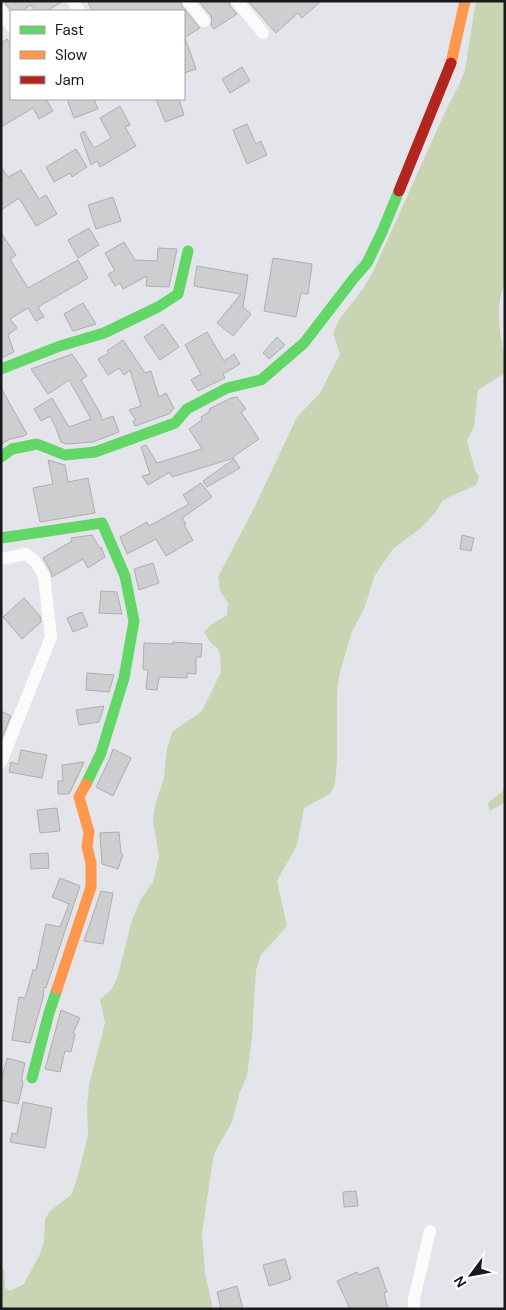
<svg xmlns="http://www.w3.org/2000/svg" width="506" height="1310" viewBox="0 0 506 1310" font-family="'DM Sans',sans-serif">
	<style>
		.green { fill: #c9d4b2 }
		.building { fill: #cecdd0; stroke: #aeadb0 }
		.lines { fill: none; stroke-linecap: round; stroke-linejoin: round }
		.street { stroke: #fbfbfc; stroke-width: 12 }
		.fast { stroke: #63d668; stroke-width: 11 }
		.slow { stroke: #ff974d; stroke-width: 11 }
		.jam { stroke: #b3261e; stroke-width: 11 }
	</style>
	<rect width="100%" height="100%" fill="#e4e5ea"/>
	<!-- green -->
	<path class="green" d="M476 1H505V283C491 314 505 341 505 373L478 390 474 427 467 441 475 470 479 477 476 485 443 500 435 513 421 528 393 549 375 575 364 609 351 634 339 676 337 691V761L335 784 331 793 304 808 297 845 277 881 287 926 261 955 256 970 252 1037 247 1076 239 1095 232 1122 216 1150 213 1158 202 1234 205 1273 213 1309H1V1269L4 1270 5 1288 10 1291 24 1284 40 1254 44 1241 45 1219 50 1211 71 1195 77 1179 88 1135 87 1107 89 1085 105 1023 100 999 111 990 117 979 132 920 141 899 153 882 159 856 153 821 155 805 164 778 167 749 172 732 202 711 221 672 220 656 218 649 211 643 204 632 209 626 227 615 228 603 220 591 218 577 253 510 297 417 320 393 340 354 333 333 339 320 362 290 373 272 446 110 458 87 465 70Z
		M505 789V803L489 811 488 803Z"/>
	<!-- building -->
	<path class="building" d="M8 1H63L47 11H35L31 5 21 11H11L5 3Z
		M87 1H180L182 6 200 28 184 38H185L196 69 184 73V11H93Z
		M199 1H229L230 6 237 14 214 29 211 25 212 20 211 16Z
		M248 1H321L302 18 298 13 276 33Z
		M7 39 11 45V99H47H46L53 111 39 119 33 108 1 127V43Z
		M242 67 250 81 230 93 222 79Z
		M67 99H94L98 109 74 118Z
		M156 99H179L184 115 165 122Z
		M120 106 130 125 125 127 136 146 100 167 97 161 91 165 80 134 84 131 94 148 111 138 100 118Z
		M247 124 256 144 261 141 267 155 247 164 233 130Z
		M76 149 87 167 72 177 70 173 54 182 46 167Z
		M1 167 8 177 21 170 39 199 46 195 57 214 36 226 19 198 1 210Z
		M113 197 121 221 96 229 88 205Z
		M89 228 99 245 78 258 68 240Z
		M1 233 16 255 10 259 28 288 78 260 88 278 38 307 44 317 36 321 28 308 10 319 17 328 8 335 14 352 1 358Z
		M124 242 135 260 157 261 158 248 177 249 169 287 146 286 147 276 123 289 120 283 115 286 108 274 115 271 105 253Z
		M273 258 312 264 308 294 301 293 296 317 264 311Z
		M197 266 248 275 243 307 251 314 233 336 217 323 241 294 194 286Z
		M83 303 96 324 73 331 64 314Z
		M163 324 179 347 160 360 144 337Z
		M207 332 224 361 234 354 240 364 223 374 225 378 198 391 191 380 201 374 185 345Z
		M277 337 285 345 269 359 263 353Z
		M123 340 145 373 151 371 159 397 166 393 174 408 169 414 135 426 133 421 136 420 129 410 141 406 130 370 124 375 119 368 108 375 98 359 109 353 107 351Z
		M72 354 87 376 81 380 100 413 102 420 113 416 119 432 93 442 66 444 61 442 56 428 50 416 41 421 34 409 52 398 69 427 91 419 69 380 48 394 31 369Z
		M1 388 27 434 24 436 10 439 1 444Z
		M237 397 246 409 241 412 259 439 233 457 234 458 172 477 170 472 148 485 142 476 150 474 141 447 146 445 157 463 202 449 189 429 202 420 201 417 210 411 209 409 231 398Z
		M234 459 240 468 207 487 203 481Z
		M48 460 65 465 68 482 88 478 95 513 40 522 33 488 53 484Z
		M201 483 212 497 182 518 186 524 184 525 193 540 166 556 156 539 127 554 120 537 147 522 149 526 189 504 183 495Z
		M92 535 100 548 101 547 105 557 88 568 83 559 52 577 51 572 43 558 72 541 71 538Z
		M462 535 474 538 471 551 460 549Z
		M153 563 159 583 139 590 134 569Z
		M101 591 117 592 122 614 99 613Z
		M24 598 40 616 41 622 22 639 3 617Z
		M82 612 88 626 73 632 67 618Z
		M173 642 202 644 201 657H196V674L187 673V678L159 677 157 690 146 689 148 670 143 669 144 643 173 644Z
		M87 673 114 675 109 692 86 690Z
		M104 706 99 722 79 725 76 710Z
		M1 711 11 716 1 740Z
		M113 749 131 758 113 796 96 787 110 758Z
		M21 750 47 755 42 778 9 772 11 762 18 764Z
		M84 762 77 778 76 777V780L69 794H58V781H63L62 765Z
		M57 808 60 831 40 833 37 810Z
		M119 832 121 853 123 854 118 869 102 864 100 833Z
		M48 853 49 868 31 869 30 854Z
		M60 878 80 886 46 988 44 987 43 998 30 1043 12 1040 19 997 25 998 33 970H36L46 924 60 927 69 904 52 897Z
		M101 891 113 893 103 944 84 941Z
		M61 1010 80 1018 73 1033 75 1034 71 1052 65 1051 60 1072 45 1069Z
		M7 1058 25 1063 22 1076V1080L23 1084 18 1104 1 1100V1081Z
		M23 1102 52 1108 45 1148 10 1142 12 1133 17 1134Z
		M356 1191 358 1206 344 1207 343 1192Z
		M285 1259 291 1279 269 1286 263 1265Z
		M378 1267 387 1292 384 1293 388 1309H350L337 1281 357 1272 359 1275Z
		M237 1286 243 1309H221L217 1292Z"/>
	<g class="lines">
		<!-- street -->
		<path class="street" d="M73 1 79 11
			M188 1 204 21
			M237 1 263 33
			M1 10 11 27
			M1 559 26 554 35 561 44 576 51 637 1 762
			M414 1309V1299L430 1231"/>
		<!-- fast -->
		<path class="fast" d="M1 369 60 346 104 333 158 307 178 294 188 251
			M1 457 12 449 37 444 65 455 95 452 175 423 187 409 227 388 261 380 304 343 354 278 367 263 382 232 399 191
			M1 538 102 523 125 576 134 621 124 678 101 753 86 784
			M32 1078 49 1013 57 989"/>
		<!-- slow -->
		<path class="slow" d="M451 63 465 1
			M57 989 91 887V863L87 847 89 832 79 797 86 784"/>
		<!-- jam -->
		<path class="jam" d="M399 191 451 63"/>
	</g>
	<!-- border -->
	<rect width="506" height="1310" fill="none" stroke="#19191c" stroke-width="5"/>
	<!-- legend -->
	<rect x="10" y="10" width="175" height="90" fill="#ffffff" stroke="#a3a3a4"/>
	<rect x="20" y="26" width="25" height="8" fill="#63d668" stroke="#a3a3a4"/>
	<text x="55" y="35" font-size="15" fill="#19191c">Fast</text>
	<rect x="20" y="51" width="25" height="8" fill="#ff974d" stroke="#a3a3a4"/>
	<text x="55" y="60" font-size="15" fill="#19191c">Slow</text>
	<rect x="20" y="76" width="25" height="8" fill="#b3261e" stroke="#a3a3a4"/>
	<text x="55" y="85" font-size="15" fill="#19191c">Jam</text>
	<!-- north arrow -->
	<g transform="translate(471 1275) rotate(238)" stroke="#ffffff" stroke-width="4" paint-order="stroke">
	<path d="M0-4L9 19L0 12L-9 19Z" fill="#19191c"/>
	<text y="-8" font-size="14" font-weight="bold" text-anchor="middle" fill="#19191c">N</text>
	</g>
</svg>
